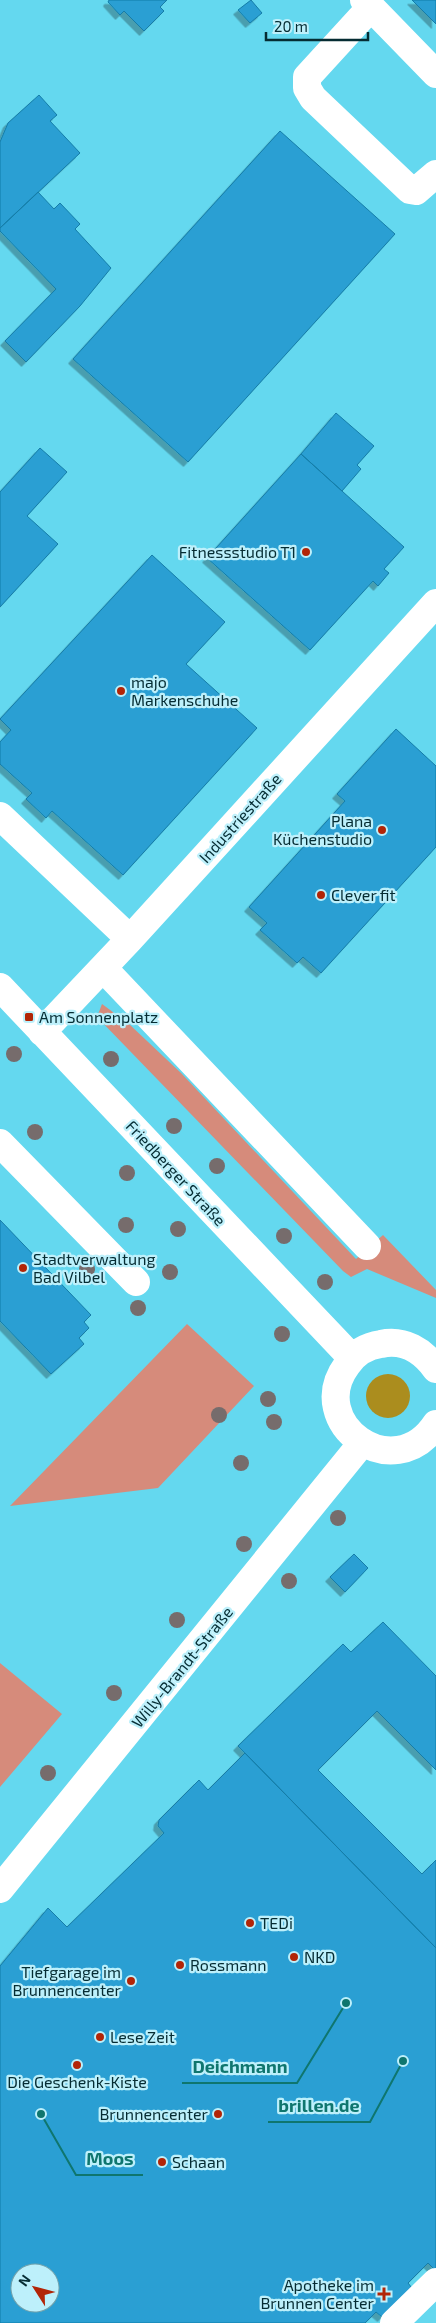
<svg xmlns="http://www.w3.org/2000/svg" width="436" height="2323" viewBox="0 0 436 2323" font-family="'Exo 2',sans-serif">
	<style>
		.green { fill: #d68b7b }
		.water { fill: #ab8d1e }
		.building { fill: #299fd3; stroke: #147da8; fill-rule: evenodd; filter: url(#shadow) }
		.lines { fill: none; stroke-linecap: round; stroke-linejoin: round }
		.minor { stroke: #fff; stroke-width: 28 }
		.tree { fill: #766c6c }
		.poi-dot { fill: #b22507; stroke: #bdf0fb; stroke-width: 2 }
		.labels { text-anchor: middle; stroke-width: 4.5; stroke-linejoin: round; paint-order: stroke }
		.poi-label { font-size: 16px; fill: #052c33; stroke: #bdf0fb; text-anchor: start }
		.street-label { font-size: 16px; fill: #052c33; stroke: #bdf0fb }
		.leader { fill: none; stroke: #0f766e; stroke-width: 2 }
		.callout-dot { fill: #0f766e; stroke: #bdf0fb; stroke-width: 2 }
		.callout-label { font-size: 18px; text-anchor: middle; font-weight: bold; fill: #0f766e; stroke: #bdf0fb; stroke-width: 4.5; stroke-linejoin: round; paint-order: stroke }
	</style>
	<defs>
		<filter id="shadow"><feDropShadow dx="-4.5" dy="4.5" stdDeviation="0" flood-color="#0004"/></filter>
	</defs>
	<rect width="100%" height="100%" fill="#64d8ef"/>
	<!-- green -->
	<path class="green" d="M102 1004 129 1024 181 1073 356 1259 383 1235 436 1290V1298L367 1269 351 1277 343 1271 97 1017Z
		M187 1324 254 1386 158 1488 10 1506Z
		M0 1663 62 1714 0 1787Z"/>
	<!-- water -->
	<path class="water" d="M366 1396a22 22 0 1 1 44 0a22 22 0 1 1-44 0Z"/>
	<!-- building -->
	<path class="building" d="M109 0H167L160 7 164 11 144 31 124 11 120 15 108 2Z
		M251 0 262 13 250 23 238 10Z
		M412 0H436V24Z
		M39 95 57 115 50 121 80 153 0 228V142L8 123Z
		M280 131 395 234 188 462 73 359Z
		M38 192 54 209 60 203 80 224 75 229 111 268 80 306 26 362 5 341 56 289 0 231V228Z
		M336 413 374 446 357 465 361 469 342 491 301 454Z
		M40 448 67 472 27 516 58 544 0 607V492Z
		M301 454 404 547 384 569 389 573 378 586 373 581 310 650 207 558Z
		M152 555 225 622 186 664 257 728 123 875 52 811 46 818 26 799 32 793 0 764V742L11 730 0 719Z
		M396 729 436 766V847L321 973 303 957 297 963 260 930 267 923 249 907 345 801 337 794Z
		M0 1220 91 1315 84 1322 89 1328 79 1338 84 1344 51 1374 0 1321Z
		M354 1554 368 1568 345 1592 330 1577Z
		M383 1622 436 1676V1770L377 1711 318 1770 422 1874 436 1860V1948L238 1746 343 1644 351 1652Z
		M245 1753 436 1948V2271L428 2263 408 2283 412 2288 382 2317 376 2312 365 2323H0V1966L48 1908 67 1927 164 1833 158 1826 159 1820 199 1780 208 1790ZM20 2273H50V2303H20Z"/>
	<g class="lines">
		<!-- minor -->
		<path class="minor" d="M364 0 436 74
			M371 7 307 77V88L313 98 410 190 416 191 436 174
			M0 816 130 939
			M103 968 367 1246
			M0 987 352 1358
			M42 1032 130 939 436 603
			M0 1143 136 1282
			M436 1369C423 1351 404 1339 381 1344 367 1346 355 1353 347 1365 304 1423 394 1488 436 1424
			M0 1889 362 1443
			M394 2323 436 2282"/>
	</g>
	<!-- trees -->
	<g class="tree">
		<circle cx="14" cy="1054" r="8"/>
		<circle cx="111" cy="1059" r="8"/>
		<circle cx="174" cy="1126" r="8"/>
		<circle cx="35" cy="1132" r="8"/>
		<circle cx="217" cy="1166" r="8"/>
		<circle cx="127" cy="1173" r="8"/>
		<circle cx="126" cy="1225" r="8"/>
		<circle cx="178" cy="1229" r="8"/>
		<circle cx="284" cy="1236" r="8"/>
		<circle cx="87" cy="1269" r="8"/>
		<circle cx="170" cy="1272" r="8"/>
		<circle cx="325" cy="1282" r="8"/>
		<circle cx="138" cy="1308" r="8"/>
		<circle cx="282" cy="1334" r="8"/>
		<circle cx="268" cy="1399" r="8"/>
		<circle cx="219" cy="1415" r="8"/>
		<circle cx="274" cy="1422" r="8"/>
		<circle cx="241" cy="1463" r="8"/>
		<circle cx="338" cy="1518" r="8"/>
		<circle cx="244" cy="1544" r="8"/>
		<circle cx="289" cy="1581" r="8"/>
		<circle cx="177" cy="1620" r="8"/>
		<circle cx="114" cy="1693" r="8"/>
		<circle cx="48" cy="1773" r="8"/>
	</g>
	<!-- markers -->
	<g class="poi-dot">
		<circle cx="306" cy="552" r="5"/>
		<circle cx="121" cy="691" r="5"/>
		<circle cx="382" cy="830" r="5"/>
		<circle cx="321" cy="895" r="5"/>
		<rect x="24" y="1012" width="10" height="10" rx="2.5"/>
		<circle cx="23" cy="1268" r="5"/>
		<circle cx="250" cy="1923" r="5"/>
		<circle cx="294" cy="1957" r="5"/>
		<circle cx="180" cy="1965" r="5"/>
		<circle cx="131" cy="1981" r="5"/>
		<circle cx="100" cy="2037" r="5"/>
		<circle cx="77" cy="2065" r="5"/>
		<circle cx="218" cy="2114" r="5"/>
		<circle cx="162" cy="2162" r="5"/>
		<path d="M381.5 2286.5h5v5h5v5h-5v5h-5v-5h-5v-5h5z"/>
	</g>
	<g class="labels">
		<!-- poi labels -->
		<g class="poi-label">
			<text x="296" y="558" text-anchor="end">Fitnessstudio T1</text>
			<text x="131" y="688">majo<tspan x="131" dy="18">Markenschuhe</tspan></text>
			<text x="372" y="827" text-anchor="end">Plana<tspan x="372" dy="18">Küchenstudio</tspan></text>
			<text x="331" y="901">Clever fit</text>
			<text x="39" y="1023">Am Sonnenplatz</text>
			<text x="33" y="1265">Stadtverwaltung<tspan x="33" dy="18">Bad Vilbel</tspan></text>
			<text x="260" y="1929">TEDi</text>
			<text x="304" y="1963">NKD</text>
			<text x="190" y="1971">Rossmann</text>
			<text x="121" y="1978" text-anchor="end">Tiefgarage im<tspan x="121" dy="18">Brunnencenter</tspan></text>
			<text x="110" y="2043">Lese Zeit</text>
			<text x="77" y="2088" text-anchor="middle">Die Geschenk-Kiste</text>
			<text x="208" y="2120" text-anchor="end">Brunnencenter</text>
			<text x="172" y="2168">Schaan</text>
			<text x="374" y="2291" text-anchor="end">Apotheke im<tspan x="374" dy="18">Brunnen Center</tspan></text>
		</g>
		<!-- street labels -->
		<g class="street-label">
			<text transform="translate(240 818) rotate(-48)" y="6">Industriestraße</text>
			<text transform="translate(176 1173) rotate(47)" y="6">Friedberger Straße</text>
			<text transform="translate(182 1667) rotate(-51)" y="6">Willy-Brandt-Straße</text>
		</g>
	</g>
	<!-- callouts -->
	<path class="leader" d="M346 2003L297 2083H182M403 2061L370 2122H268M41 2114L76 2175H143"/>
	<g class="callout-dot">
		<circle cx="346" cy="2003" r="5"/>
		<circle cx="403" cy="2061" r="5"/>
		<circle cx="41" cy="2114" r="5"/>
	</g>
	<g class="callout-label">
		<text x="240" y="2073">Deichmann</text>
		<text x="319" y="2112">brillen.de</text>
		<text x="110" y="2165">Moos</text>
	</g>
	<!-- north arrow -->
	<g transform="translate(35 2288) rotate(306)"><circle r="24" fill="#bdf0fb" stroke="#73a2ab"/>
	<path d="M0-4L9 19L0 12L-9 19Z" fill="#b22507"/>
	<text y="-8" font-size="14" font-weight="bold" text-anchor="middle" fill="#052c33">N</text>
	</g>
	<!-- scale -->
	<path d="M266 32v8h102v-8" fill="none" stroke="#052c33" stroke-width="2.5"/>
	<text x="274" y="32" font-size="15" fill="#052c33" stroke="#bdf0fb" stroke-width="4" paint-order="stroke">20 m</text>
</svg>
